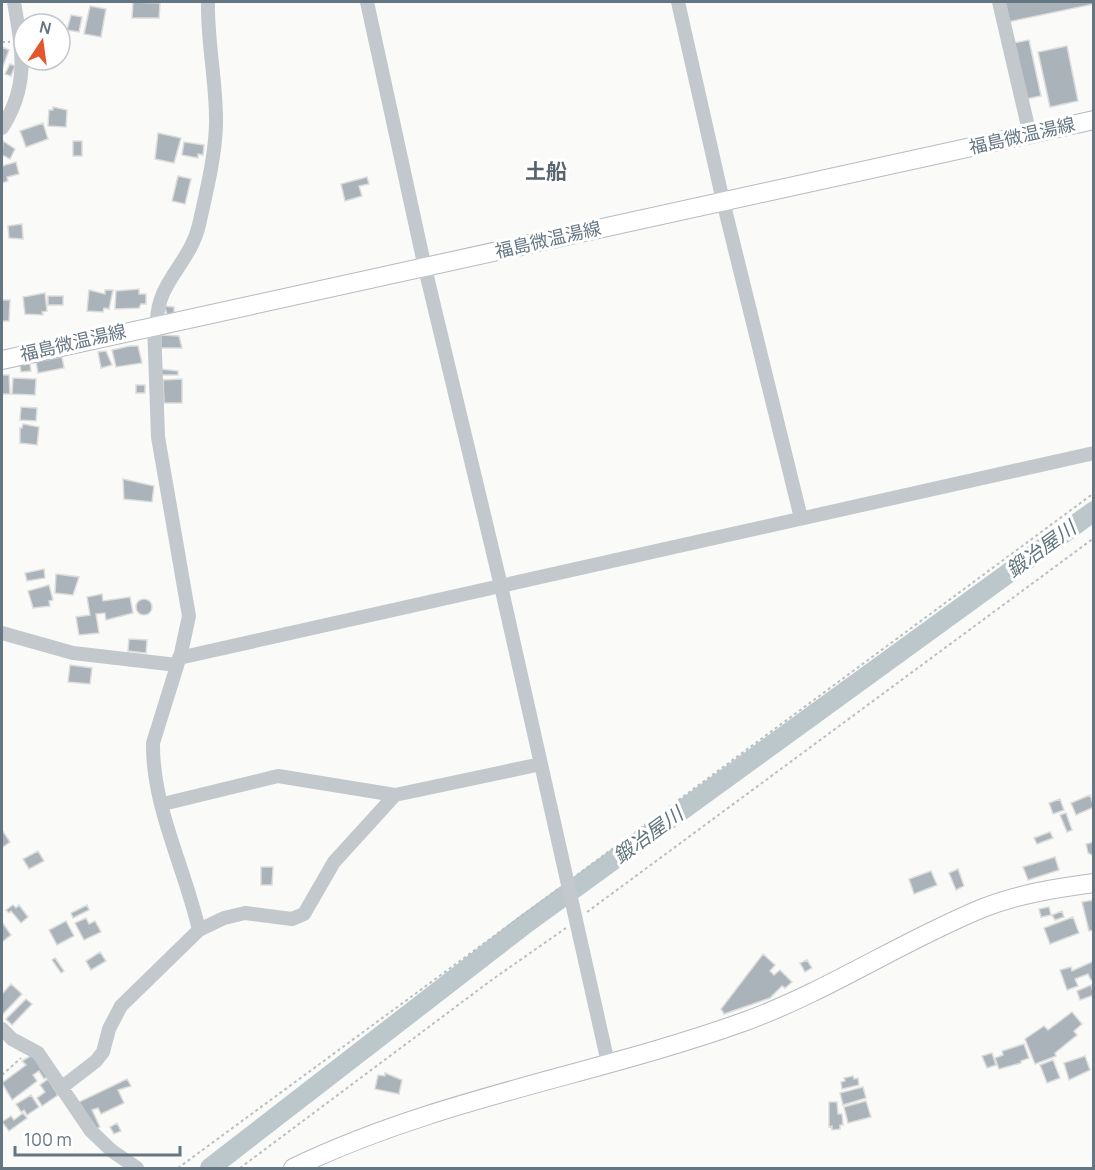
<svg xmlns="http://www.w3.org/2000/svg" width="1095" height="1170" viewBox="0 0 1095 1170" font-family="Manrope,'Noto Sans JP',sans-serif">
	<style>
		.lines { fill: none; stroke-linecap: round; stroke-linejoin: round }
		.river { stroke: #bbc7cb; stroke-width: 20 }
		.building { fill: #aab3b9; stroke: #dcdcda; stroke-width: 1.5 }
		.secondary-casing { stroke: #b3babf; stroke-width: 20 }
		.path { stroke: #bbbfc2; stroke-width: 2; stroke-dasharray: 3 3; stroke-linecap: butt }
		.street { stroke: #c3c8cc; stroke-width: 14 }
		.secondary { stroke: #fff; stroke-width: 18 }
		.labels { text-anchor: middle; stroke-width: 6; stroke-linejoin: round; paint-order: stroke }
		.street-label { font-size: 18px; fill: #657683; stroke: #fff }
		.water-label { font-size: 20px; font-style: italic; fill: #60757c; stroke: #fff }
		.quarter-label { font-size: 21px; font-weight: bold; fill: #57646e; stroke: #fff }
	</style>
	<rect width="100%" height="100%" fill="#fafaf8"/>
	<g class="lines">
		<!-- river -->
		<path class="river" d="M210 1168 524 925 1094 511"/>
	</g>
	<!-- building -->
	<path class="building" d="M133 2 160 3 159 18H132Z
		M1003 2H1094V4L1008 22Z
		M90 6 106 9 101 37 84 34Z
		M71 15 82 17 79 32 67 30Z
		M1029 40 1041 96 1026 99 1013 43Z
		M1067 46 1078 101 1050 107 1038 52Z
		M2 47 9 50 2 69Z
		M10 64 15 66 11 76 5 74Z
		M53 107 67 110 66 127 48 126 49 110H53Z
		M43 123 48 139 26 147 20 131Z
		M158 133 181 138 174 163 155 159Z
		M3 141 15 149 10 159 2 155Z
		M73 141H82V156H73Z
		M184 142 204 145 203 155 198 154V158L182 155Z
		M16 162 19 174 7 177 8 181 2 183V166Z
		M178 176 191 179 185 204 172 201Z
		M367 177 369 184 359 186 362 196 345 201 341 184Z
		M22 224 23 239 9 238 8 226Z
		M139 289V294H146V304H141L139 308 115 309 116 291Z
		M89 290 105 294V290H113L109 309 104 308 103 312 87 311Z
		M45 293 47 311 42 312 43 315 25 314 23 297Z
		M48 296H63V305H48Z
		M2 300H10L9 321H2Z
		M164 306 174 307V313L167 314Z
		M161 335 179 336 182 348H161Z
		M130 346H138L142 363 116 367 112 350Z
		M106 351 112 365 101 368 98 352Z
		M62 357 64 368 38 373 36 362Z
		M30 364 31 371 21 372 20 365Z
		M160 369 178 371V375H160Z
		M2 375H9L10 394H2Z
		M13 378 36 379 35 395 12 394Z
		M182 379V403H164L163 380Z
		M136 385H145V393H136Z
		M21 407 37 408 36 421 20 420Z
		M23 424 39 427 37 445 20 443V428H22Z
		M123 479 154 486 152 502 124 499Z
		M44 569 45 578 27 581 25 573Z
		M56 574 79 577 73 595 55 593Z
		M49 585 53 600 49 601 50 606 33 608 28 591Z
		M102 594 103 601 130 597 133 613 106 620 105 613 96 614 99 633 79 635 76 617 90 615 87 597Z
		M136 607a8 8 0 1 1 16 0a8 8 0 1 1-16 0Z
		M129 639 147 640 146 653 128 651Z
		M70 665 92 668 90 684 68 682Z
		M1090 795 1094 807 1076 815 1071 803Z
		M1060 799 1064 810 1053 814 1049 803Z
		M1066 813 1072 830 1067 832 1060 815Z
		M2 830 10 842 3 847 2 845Z
		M1050 832 1053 838 1037 844 1034 838Z
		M1094 842V854L1092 855 1088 853 1086 844Z
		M38 851 44 861 29 869 23 859Z
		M1055 857 1059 870 1028 880 1023 867Z
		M261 867H273L272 885H261Z
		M958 869 964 886 956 890 949 873Z
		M931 871 937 885 914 894 909 879Z
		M1094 900V930L1089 931 1082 902Z
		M13 905 16 908 19 905 28 917 21 923 11 911 9 913 6 910Z
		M87 905 89 910 73 918 71 913Z
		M1049 907 1051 915 1041 917 1039 909Z
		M1062 911 1064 917 1055 920 1052 915Z
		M1073 917 1079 933 1050 944 1044 928Z
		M86 918 89 924 95 921 101 932 84 940 75 923Z
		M66 921 74 936 57 945 49 930Z
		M2 922 11 935 2 942Z
		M100 952 106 961 91 970 86 961Z
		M763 954 775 965 770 971 774 975 780 970 792 982 785 988 782 986 770 998 724 1014 721 1009Z
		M55 958 64 971 61 973 52 960Z
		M807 960 812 968 805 972 800 963Z
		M1094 961V979L1091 980 1088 974 1075 979 1078 986 1067 990 1060 970 1071 967 1072 971Z
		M11 984 22 994 2 1015V994Z
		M1091 985 1094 995 1080 1000 1077 991Z
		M26 999 32 1004 12 1025 6 1019Z
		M1072 1012 1082 1024 1074 1031 1077 1035 1055 1053 1056 1056 1035 1064 1025 1039 1044 1026 1048 1030Z
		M1024 1044 1029 1058 1021 1061V1063L999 1069 995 1058 1003 1055 1002 1051Z
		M992 1053 996 1065 987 1068 982 1056Z
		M32 1055 48 1076 44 1079 39 1071 33 1075 37 1081 12 1100 2 1083 26 1065 22 1061Z
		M1085 1056 1090 1070 1069 1080 1064 1063Z
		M1053 1060 1060 1078 1047 1083 1040 1065Z
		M385 1073 402 1080 399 1094 375 1089 378 1075 385 1076Z
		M853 1076 854 1079 858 1078 859 1085 842 1089 841 1082 845 1081 844 1078Z
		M48 1079 58 1095 42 1106 37 1098 45 1092 40 1085Z
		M127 1079 131 1086 118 1090 124 1103 101 1114 98 1108 92 1110 100 1127 96 1129 79 1102Z
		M863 1087 866 1098 843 1105 840 1093Z
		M31 1095 39 1107 27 1115 24 1110 21 1112 16 1104Z
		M866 1101 871 1117 848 1123 844 1107Z
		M829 1102H837L838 1114H842L843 1125H840V1129L832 1130V1126L829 1127Z
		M23 1113 27 1118 9 1131 2 1122 11 1116 14 1120Z
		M117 1123 121 1131 114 1134 110 1127Z"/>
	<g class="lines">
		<defs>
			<path id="secondary" d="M2 360 1094 120
				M293 1168C438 1098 596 1075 746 1021 828 991 902 941 983 908 1018 894 1057 888 1094 883"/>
		</defs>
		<!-- secondary casing -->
		<use href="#secondary" class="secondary-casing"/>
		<!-- path -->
		<path class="path" d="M2 42H10
			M577 875 1094 493
			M587 912 1094 538
			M2 1075 21 1058
			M178 1168 558 889
			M240 1168 493 979 566 928"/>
		<!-- street -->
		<path class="street" d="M367 2 425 268 501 586 608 1063
			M678 2 723 201 801 518
			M999 2 1030 135
			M2 128C30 84 22 50 14 2
			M157 324C156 282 190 264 199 225 206 193 215 158 216 125 217 84 207 43 208 2
			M154 325 158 437 189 616 181 653 153 743C152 806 185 868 199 930
			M2 633 73 653 177 665
			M179 658 1094 453
			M163 804 278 776 395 795 541 764
			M2 1029 12 1039 38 1053 91 1131 112 1151 137 1168
			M61 1088 96 1061 103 1052 109 1029 121 1006 199 930 224 918 245 913 292 919 304 914 334 862 395 795"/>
		<!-- secondary -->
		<use href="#secondary" class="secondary"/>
	</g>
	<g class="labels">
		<!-- street labels -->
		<g class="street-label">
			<text transform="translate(1022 136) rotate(-13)" y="6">福島微温湯線</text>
			<text transform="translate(548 240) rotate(-13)" y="6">福島微温湯線</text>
			<text transform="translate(73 343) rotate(-13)" y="6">福島微温湯線</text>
		</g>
		<!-- water labels -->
		<g class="water-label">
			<text transform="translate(1041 549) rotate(-36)" y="7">鍛冶屋川</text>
			<text transform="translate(648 835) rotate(-36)" y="7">鍛冶屋川</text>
		</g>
		<!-- quarter labels -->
		<g class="quarter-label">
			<text x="546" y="179">土船</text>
		</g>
	</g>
	<!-- border -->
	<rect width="1095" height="1170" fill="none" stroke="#657683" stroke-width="6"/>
	<!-- north arrow -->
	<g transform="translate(42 42) rotate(13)"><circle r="28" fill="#ffffff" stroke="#c1c8cd" stroke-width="1.5"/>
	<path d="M0-4.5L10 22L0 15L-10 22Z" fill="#e4572e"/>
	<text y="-9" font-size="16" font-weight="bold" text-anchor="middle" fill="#657683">N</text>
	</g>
	<!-- scale -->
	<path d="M15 1146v9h165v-9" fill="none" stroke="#657683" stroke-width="3"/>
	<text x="24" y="1146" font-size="18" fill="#657683" stroke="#ffffff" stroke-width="4.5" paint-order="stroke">100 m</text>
</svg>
